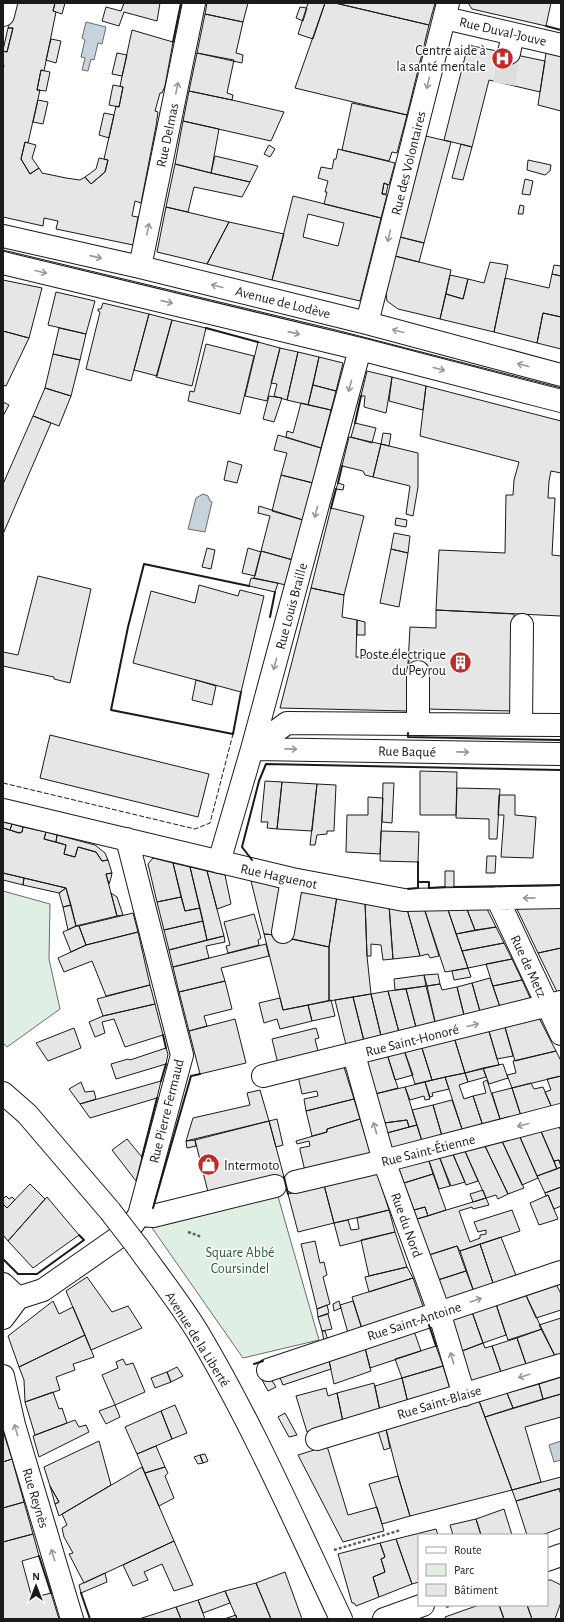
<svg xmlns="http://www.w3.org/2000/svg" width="564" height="1622" viewBox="0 0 564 1622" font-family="'Alegreya Sans',sans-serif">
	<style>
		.green { fill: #e0efe3; stroke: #6a6a6a }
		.water { fill: #c6d2dc; stroke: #6a6a6a }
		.building { fill: #e6e6e6; stroke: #1a1a1a; fill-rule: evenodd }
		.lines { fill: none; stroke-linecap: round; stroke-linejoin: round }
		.minor-tunnel { stroke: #ddd; stroke-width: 22; stroke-dasharray: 22 11; stroke-linecap: butt }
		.minor-casing { stroke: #1a1a1a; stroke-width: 24 }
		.major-casing { stroke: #1a1a1a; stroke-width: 24 }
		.path { stroke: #5f5f5f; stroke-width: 2.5; stroke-dasharray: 3 2; stroke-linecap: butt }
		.minor { stroke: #fff; stroke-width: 22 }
		.major { stroke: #fff; stroke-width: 22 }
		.tram { stroke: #1a1a1a; stroke-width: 1 }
		.major-bridge-casing { stroke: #1a1a1a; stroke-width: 24; stroke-linecap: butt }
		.major-bridge { stroke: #fff; stroke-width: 22 }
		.fence { stroke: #1a1a1a; stroke-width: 1; stroke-dasharray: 5 2; stroke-linecap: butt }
		.wall { stroke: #1a1a1a; stroke-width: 2 }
		.oneway { stroke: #989898 }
		.labels { text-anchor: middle; stroke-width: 3; stroke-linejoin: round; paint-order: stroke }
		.street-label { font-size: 14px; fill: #1a1a1a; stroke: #fff }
		.poi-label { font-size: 14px; fill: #1a1a1a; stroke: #fff; text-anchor: end }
		.park-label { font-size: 14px; fill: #2b5a34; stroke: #fff }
	</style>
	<rect width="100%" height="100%" fill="#fff"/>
	<!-- green -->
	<path class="green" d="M3 891 50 904 49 959 60 1009 7 1047 3 1043Z
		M277 1193 319 1340 243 1358 150 1225Z"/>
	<!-- water -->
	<path class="water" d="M86 22 106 27 102 44 98 43 94 60 91 59 88 71 82 70 85 58 81 57 85 40 82 38Z
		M203 494 208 496 210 501 212 502 205 532 188 529 196 498Z
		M561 1441V1460L554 1462 549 1445Z"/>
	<!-- building -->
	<path class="building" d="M14 3H55L53 11 56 12 44 71 41 70 37 90H40L28 143 25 142 21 159 30 174 39 168 42 173 66 178 80 180 85 177 91 184 105 172 108 160 104 159 116 106 119 107 123 87 120 86 132 30 173 42 165 86 162 93H160L155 111 158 112 156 126 141 203 135 201 132 216 138 217 133 245 56 229 58 221 44 218 43 226 3 217V71L4 65H3V51L7 52 13 28H8Z
		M55 3H65L62 14 53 11Z
		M124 3H160L157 21 124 12 119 26 102 21 106 7 121 11Z
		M207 3H248L243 22 205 14Z
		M308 3H325L313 39 298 34Z
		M325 3H335L429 25 407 115 295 88Z
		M335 3H435L429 25Z
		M468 3H551L546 26 472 9Z
		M300 7 307 8 303 21 296 18Z
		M205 14 243 22 236 53 243 55 242 63 197 53Z
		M8 28H13L7 52 3 51V50Z
		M51 39 61 41 56 63 46 60Z
		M468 45 545 61 540 92 489 80 472 147 444 140Z
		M117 53 127 55 122 76 112 74Z
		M197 53 234 60 227 93 233 95 232 100 189 91Z
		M546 53 561 56V111L538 105Z
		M41 70 50 72 46 91 37 90Z
		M113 85 123 87 119 107 109 105Z
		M189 91 232 100 284 112 271 141 183 121Z
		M38 100 48 102 43 124 33 122Z
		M352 103 407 115 397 153 392 152 389 161 342 150Z
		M104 113 114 115 109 138 99 135Z
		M183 121 219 129 211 173 175 164Z
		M426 136 451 142 424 243 400 237Z
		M25 142 36 145 32 158 39 168 30 174 21 159Z
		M461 144 472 147 463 180 452 178Z
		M269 145 275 149 270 157 264 154Z
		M338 149 395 163 389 185 384 183 382 194 387 195 381 218 324 204 327 192H325L328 181 318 178 321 167 332 169 334 159H336Z
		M215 156 258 166 250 182 211 173Z
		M99 158 108 160 105 172 91 184 85 177 96 169Z
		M528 160 551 165 550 171 545 175 527 170Z
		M175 164 211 173 250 182 242 197 194 187 188 212 166 207Z
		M525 179 533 181 530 195 522 194Z
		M384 183 388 185 386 194H382Z
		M293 196 381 218 360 301 272 280ZM308 214 344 223 338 246 303 237Z
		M520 205 524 206 523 214H518Z
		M166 207 229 222 207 264 157 252Z
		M229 222 284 234 272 280 207 264Z
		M400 237 424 243 419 262 395 256Z
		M395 256 451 270 440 319 398 309 387 301 386 294 389 280Z
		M490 262 508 265 494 332 440 319 446 294 463 299 468 279 484 283Z
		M554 265 561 266V276L552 274Z
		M552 274 561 276V317L543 313 537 343 494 332 505 278 549 288Z
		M450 275 468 279 463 299 446 294Z
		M3 280 42 288 29 338 3 331Z
		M56 292 95 301 86 334 48 325Z
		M103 303 149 314 131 381 86 369 100 312 98 311V309H101Z
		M543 313 561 317V349L537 343Z
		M149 314 172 320 157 376 134 370Z
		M172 320 206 328 192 386 156 377Z
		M59 328 86 334 80 360 53 354Z
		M3 331 29 338 6 386 3 385Z
		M258 342 280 348 267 401 245 396Z
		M206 344 254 356 240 414 188 401 190 391 194 392Z
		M280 348 298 352 287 400 274 396 277 384 271 383Z
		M298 352 319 357 308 405 287 400Z
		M53 354 80 360 71 396 45 388Z
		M319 357 343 363 336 391 313 385Z
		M367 371 392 377 386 413 364 407 365 396H361Z
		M392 377 426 386 423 410 389 401Z
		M313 385 336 391 331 410 308 405Z
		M426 386 561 421V473L551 471 549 481 548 498H555L552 555 561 556V616L436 610 439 550 505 553 506 495H513L514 480 519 462 420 436Z
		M45 388 71 396 59 426 33 416Z
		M269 396 282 398 274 422 263 419Z
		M3 402 9 405 3 416Z
		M301 403 331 410 321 448 286 437 287 431 293 433Z
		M33 416 51 423 3 534V484Z
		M355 423 376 428 372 443 351 437Z
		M383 433 391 434 389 446 381 444Z
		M278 435 321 448 313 483 281 475 287 453 274 450Z
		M349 437 381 444 373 477 365 475 363 471 342 466Z
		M381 444 418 453V487L413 516 406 514 410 486 373 477Z
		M228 461 242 465 237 483 224 480Z
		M281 475 313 483 303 520 272 511Z
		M338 483 344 485 343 490 336 489Z
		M259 506 303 520 293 560 261 551 270 516 258 513Z
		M331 508 364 516 344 595 311 588Z
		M396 518 407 520 406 527 395 525Z
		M394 533 410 536 408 553 391 549Z
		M207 548 215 550 211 569 202 567Z
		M248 548 261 552 255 576 242 573Z
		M391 549 408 553 399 607 380 603Z
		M261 551 293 560 286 585 254 578Z
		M38 576 91 589 70 683 54 679V677L3 666V652L18 655Z
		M251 578 278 583 275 592 249 586Z
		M199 585 238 596 240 590 264 596 241 692 133 663 151 591 195 603Z
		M311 588 344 595 342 617 357 620 356 657 409 659 407 711 280 708Z
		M436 610 514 614 513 711 425 709 427 665 408 664 410 627 436 628Z
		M357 620 365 622V635H357Z
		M196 680 216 686 212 705 192 700Z
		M50 735 209 774 198 817 40 778Z
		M420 771 457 772 456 815H420Z
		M265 781 282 782 277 829 267 828 268 822H261Z
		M282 782 317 784 312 831 277 829Z
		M383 783H394L392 823 382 822Z
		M317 784 336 785 334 831H327V834L317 835 315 845H310Z
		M457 788 500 789 497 839H489V819L456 818Z
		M499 795H515V815L536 817 533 858 501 857 504 815H498Z
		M368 797 383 798 380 854 346 852 347 815H368Z
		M3 822 12 824 10 830 3 828Z
		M12 824 23 827 22 832 18 833 10 830Z
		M23 827 46 832 44 839 66 845 64 854 75 857 78 847 96 852 102 861 108 860 112 873 106 874 117 916 76 926 66 888 3 873V828L20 833 22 832Z
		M381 831 419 832 418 862 380 861Z
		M46 832 57 835 56 842 44 839Z
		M57 835 95 845 105 853 108 860 102 861 96 852 78 847 75 857 64 854 66 845 56 842Z
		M487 856H496L495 873H486Z
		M153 858 173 863 181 897 157 902 148 864Z
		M173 863 190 867 200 908 185 911Z
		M190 867 207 871 224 936 207 940Z
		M207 871 225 875 231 904 217 909Z
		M445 871H454V887H445Z
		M3 873 24 878 23 885 3 880Z
		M112 873 111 878 109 884 106 874Z
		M24 878 66 888 59 893 23 885Z
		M251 881 283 887 275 935 264 934Z
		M66 888 71 905 63 907 59 893Z
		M295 889 337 896 329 947 286 938Z
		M111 893 117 897 123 915 117 916Z
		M337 896 365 901 367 956 371 994 329 1001V947Z
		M181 897 185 911 200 908 203 921 164 930 157 902Z
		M365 901 389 905 393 959 383 960 381 945 371 944V956H367Z
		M561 904V948L538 953 515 905Z
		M71 905 76 926 68 930 63 907Z
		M389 905 407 909 420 956 393 959Z
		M447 907 468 968 445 972 424 908Z
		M447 907H466L475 930 456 934Z
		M466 907H486L496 927 475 930Z
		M424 908 439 956 430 958 428 954 420 956 407 909Z
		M133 913 138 932 86 945 79 926Z
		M254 914 261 938 258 940 259 945 228 953 226 946 230 945 224 922Z
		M203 921 207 940 169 950 164 930Z
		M76 926H79L86 945 71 952 63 932Z
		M496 927 504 943 462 951 456 934Z
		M138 932 150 985 106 996 92 961 64 972 58 958 86 945Z
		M264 934 275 935 329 947V1001L283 1010Z
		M224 936 225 942 206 946 209 958 173 967 169 950Z
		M504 943 512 959 468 968 462 951Z
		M266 944 269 956 221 968 225 981 179 992 173 967Z
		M561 948V995L559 996 538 953Z
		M512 959 522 980 493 986 486 964Z
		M468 968 471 977 454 980 452 971Z
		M438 974 440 984 427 986 424 975Z
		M424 975 426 986 395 990 394 979Z
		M490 978 501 1010 481 1015 472 983Z
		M522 980 532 1002 501 1010 493 986Z
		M225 981 232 1009 204 1016 207 1026 189 1031 179 992Z
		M472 983 481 1015 465 1019 457 987Z
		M440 984 442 990 457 987 465 1019 436 1026 427 986Z
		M150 985 155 1004 103 1016 97 999Z
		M426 986 436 1026 417 1031 406 989Z
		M406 989 417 1031 400 1036 388 991Z
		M388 991 400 1036 382 1040 371 994Z
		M371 994 382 1040 365 1045 353 997Z
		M353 997 365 1045 347 1049 335 1000Z
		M280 998 283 1010 308 1005 312 1021 280 1029 277 1019 264 1023 259 1003Z
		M331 1000 335 1016 312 1021 308 1005Z
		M155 1004 163 1035 125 1047 114 1019 102 1022 105 1033 95 1037 89 1022 103 1016Z
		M538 1016 556 1051 515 1061 504 1024Z
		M235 1019 246 1063 200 1074 189 1031Z
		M504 1024 513 1056 497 1059 488 1028Z
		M74 1028 81 1048 48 1061 36 1043Z
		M316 1028 319 1038 315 1039 319 1055 278 1064 272 1039Z
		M488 1028 499 1065 465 1073 454 1037Z
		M454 1037 465 1073 432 1080 421 1045Z
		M421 1045 432 1080 415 1084 404 1050Z
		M166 1048 168 1054 166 1064 116 1079 111 1064 128 1059 130 1060Z
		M404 1050 413 1075 395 1080 387 1054Z
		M556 1051 561 1061V1076L512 1088 507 1075 516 1073 513 1061Z
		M387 1054 398 1088 375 1094 365 1059Z
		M343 1064 354 1099 306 1111 304 1099 318 1096 317 1091 302 1094 298 1076Z
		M503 1064 508 1078 489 1084 483 1068Z
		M483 1068 486 1077 468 1082 465 1073Z
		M465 1073 468 1082 459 1085 464 1099 473 1096 483 1126 463 1132 445 1077Z
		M561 1076V1106L552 1108 545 1092 551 1090 547 1079Z
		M445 1077 449 1089 432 1093 433 1096 430 1097 425 1082Z
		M487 1080 501 1122 483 1126 473 1096 486 1093 483 1082Z
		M161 1081 157 1098 90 1118 80 1104Z
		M81 1082 85 1092 94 1091 96 1099 80 1104 69 1089Z
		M425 1082 430 1099 425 1100 424 1096 410 1100 405 1087Z
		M531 1083 534 1089 543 1087 552 1108 521 1116 512 1088Z
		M405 1087 417 1125 409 1127 407 1120 384 1123 375 1094Z
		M512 1088 521 1116 501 1122 492 1093Z
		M260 1090 269 1121 186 1141 193 1118 250 1105 247 1093Z
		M354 1099 360 1119 327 1129V1132L312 1136 306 1111Z
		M452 1100 463 1132 442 1136 433 1105Z
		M433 1105 442 1136 422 1141 412 1110Z
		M277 1119 283 1145 276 1147 269 1121Z
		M360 1119 371 1155 305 1171 300 1150V1148L310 1146 309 1141 297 1144 296 1141 327 1132V1129Z
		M407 1120 409 1127 387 1133 384 1123Z
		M269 1121 284 1177 209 1196 195 1140Z
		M417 1125 422 1141 392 1149 387 1133Z
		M558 1125 561 1131V1165L559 1160 554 1161 540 1129Z
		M540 1129 557 1169 537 1176 519 1135Z
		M519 1135 538 1178 522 1185 501 1139Z
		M127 1139 142 1157 136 1181 112 1150Z
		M501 1139 524 1188 508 1194 484 1144Z
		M195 1140 196 1146 187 1148 186 1141Z
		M484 1144 508 1194 498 1199 496 1195 486 1198 464 1149Z
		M464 1149 478 1181 466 1185 452 1152Z
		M452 1152 465 1182 451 1186 439 1156Z
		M439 1156 450 1186 439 1189 428 1158Z
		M428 1158 433 1174 404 1183 398 1166Z
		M559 1160 561 1167 557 1169 554 1161Z
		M561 1167V1187L545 1193 537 1176Z
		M377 1172 389 1210 334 1223 324 1185Z
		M433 1174 446 1210 428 1216 425 1207 414 1210 404 1183Z
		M30 1184 45 1199 8 1241 3 1235V1204L7 1208Z
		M324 1185 334 1223 298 1232 288 1194Z
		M561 1187V1206L554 1209 548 1195 546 1196 545 1193Z
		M483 1190 486 1198 473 1202 470 1194Z
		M548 1195 558 1219 539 1225 530 1203Z
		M6 1196 9 1199 12 1197 15 1200 7 1208 3 1204V1199Z
		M47 1197 79 1235 33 1268 8 1241Z
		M486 1198 489 1205 473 1209 472 1207 459 1211 470 1242 480 1238V1235L486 1234V1230L478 1232 474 1222 512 1210 520 1231 460 1251 457 1246 429 1255 417 1219Z
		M425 1207 428 1216 417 1219 414 1210Z
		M389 1210 395 1232 340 1246 334 1223 348 1220 351 1230 359 1229 357 1218Z
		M395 1232 407 1267 369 1276 361 1240Z
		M501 1237 517 1278 494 1286 480 1244Z
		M315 1241 320 1263 324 1262 327 1275 323 1277 330 1304 317 1309 301 1244Z
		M480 1244 494 1286 474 1292 460 1251Z
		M457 1246 466 1271 438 1280 429 1255Z
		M407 1267 413 1278 369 1292 365 1277Z
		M466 1271 474 1292 446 1302 438 1280Z
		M87 1277 112 1312 128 1306 142 1328 91 1350 66 1291Z
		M413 1278 424 1309 362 1329 352 1297Z
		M555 1282 561 1294V1310L536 1318 524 1291Z
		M524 1291 542 1329 508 1340 495 1301Z
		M53 1301 59 1314 73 1307 85 1335 19 1367 8 1336Z
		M339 1301 341 1308 334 1311 333 1304Z
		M353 1301 362 1329 348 1333 340 1305Z
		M495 1301 506 1335 483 1343 471 1309Z
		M327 1305 329 1313 318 1317 317 1309Z
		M471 1309 483 1343 462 1351 451 1316Z
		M328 1314 332 1329 322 1331 318 1317Z
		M561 1318V1356L556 1358 539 1325Z
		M413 1328 421 1351 370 1368 364 1344Z
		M542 1329 556 1358 527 1367 517 1338Z
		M322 1331H325L328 1340 324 1341Z
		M85 1335 94 1357 73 1364 75 1370 56 1377 60 1390 25 1402 24 1380 19 1367Z
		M517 1338 527 1367 502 1375 492 1346Z
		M483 1343 485 1348 492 1346 502 1375 472 1384 462 1351Z
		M364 1344 371 1371 334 1384 328 1356Z
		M436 1346 443 1366 402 1378 395 1359Z
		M328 1356 331 1369 283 1385 278 1373Z
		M123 1359 126 1365 133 1363 145 1392 115 1405 102 1375 118 1368 116 1362Z
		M443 1366 450 1389 408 1403 402 1378Z
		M177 1367 183 1376 171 1382 167 1372Z
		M167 1372 171 1382 155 1388 151 1378Z
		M269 1376 276 1387 268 1391 261 1378Z
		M561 1377V1394L543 1399 539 1384Z
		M402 1378 408 1403 380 1411 375 1386Z
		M374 1383 380 1411 343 1422 337 1393Z
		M539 1384 543 1399 513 1408 507 1393Z
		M326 1388 328 1396 337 1393 343 1422 307 1432 296 1396Z
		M53 1392 59 1409 62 1408 67 1423 35 1435 25 1402Z
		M507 1393 513 1408 485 1417 479 1401Z
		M561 1394V1417L525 1427 541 1482 512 1490 485 1417Z
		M479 1401 512 1490 410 1516 398 1476 386 1429Z
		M115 1405 120 1417 106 1424 99 1411Z
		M175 1405 187 1433 172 1439 161 1411Z
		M161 1411 172 1439 137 1454 125 1427Z
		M285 1413 297 1435 289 1437 278 1417Z
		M75 1420 79 1427 86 1425 89 1432 39 1457 33 1436Z
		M386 1429 390 1448 384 1450 378 1431Z
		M3 1431 12 1459 3 1462Z
		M99 1441 111 1485 59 1516 55 1504 59 1502 50 1486 44 1467Z
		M156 1446 165 1467 145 1473 137 1454Z
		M327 1446 348 1515 377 1507 384 1531 343 1542 298 1455Z
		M205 1454 208 1461 203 1463 200 1455Z
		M200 1455 203 1463 198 1464 194 1457Z
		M12 1459 24 1502 3 1508V1462Z
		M142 1467 174 1541 84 1583 69 1554 73 1553 64 1537 62 1528 67 1525 62 1514Z
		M165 1467 168 1473 165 1476 174 1498 159 1506 145 1473Z
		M398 1476 410 1516 382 1524 369 1484Z
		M561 1477V1488L516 1501 512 1490Z
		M50 1486 59 1502 55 1504 52 1493Z
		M559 1489 561 1495V1528L542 1535H527L516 1501Z
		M24 1502 33 1534 3 1542V1508Z
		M504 1509 512 1535H481L476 1519Z
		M476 1519 481 1535H453L450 1525Z
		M436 1529 438 1535H420V1533Z
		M420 1533 419 1582 412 1584 396 1539Z
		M33 1534 39 1556 22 1561 32 1598 51 1593 59 1619H3V1542Z
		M396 1539 412 1584 379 1597 373 1577 385 1572 381 1559 385 1557 380 1543Z
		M174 1541 193 1585 174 1591 162 1564 144 1572 148 1580 133 1586 123 1565Z
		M380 1543 385 1557 381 1559 385 1572 373 1577 379 1597 356 1606 354 1603H352L338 1554Z
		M285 1572 302 1619H271L256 1583Z
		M105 1573 107 1582 81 1593 79 1585Z
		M547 1580H551L561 1585V1602L555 1619H532L527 1605H547Z
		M256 1583 271 1619H237L225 1591Z
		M225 1591 230 1603 203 1613 198 1600Z
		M198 1600 205 1619H181L176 1607Z
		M479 1605H499L504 1619H446L445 1617Z
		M499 1605H527L532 1619H504Z
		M176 1607 181 1619H139Z
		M236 1615 237 1619H224Z"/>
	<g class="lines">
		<!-- minor-tunnel -->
		<path class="minor-tunnel" d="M504 84 509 53"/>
		<defs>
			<path id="minor" d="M3 15 6 3
				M445 18 561 45
				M509 53 513 34
				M3 236 140 267 367 323 561 375
				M3 263 360 349 561 401
				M140 267 194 3
				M367 323 448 3
				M418 672V724L561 725
				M521 725 522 625
				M252 749 561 754
				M252 749 287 723 418 724
				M3 810 292 879 404 900 561 897
				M219 862 252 749 360 349
				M497 898 561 1034
				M283 932 292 879
				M354 1055 384 1161 439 1312 464 1395
				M263 1076 561 1002
				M295 1182 384 1161 561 1115
				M139 1215 153 1216 275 1186
				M3 1284 18 1298
				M18 1298 43 1290 129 1230 139 1215 182 1055 127 839
				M3 1318 18 1298
				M268 1370 561 1272
				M3 1376 14 1425 72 1619
				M317 1439 561 1365
				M547 1560 561 1555
				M384 1619 423 1605"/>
			<path id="major" d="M3 1093 27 1114 110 1211
				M137 1246C157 1274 179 1302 197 1331 252 1423 295 1522 341 1619"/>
		</defs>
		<!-- minor casing -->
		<use href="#minor" class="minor-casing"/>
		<!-- major casing -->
		<use href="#major" class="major-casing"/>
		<!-- path -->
		<path class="path" d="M188 1232 202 1237
			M334 1550 401 1530
			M446 1607 452 1605"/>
		<!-- minor -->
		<use href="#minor" class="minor"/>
		<!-- major -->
		<use href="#major" class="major"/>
		<!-- tram -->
		<path class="tram" d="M3 250 336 330 561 388"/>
		<defs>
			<path id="major-bridge" d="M110 1211 137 1246"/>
		</defs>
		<!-- major-bridge casing -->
		<use href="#major-bridge" class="major-bridge-casing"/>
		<!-- major-bridge -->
		<use href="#major-bridge" class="major-bridge"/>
		<!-- fence -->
		<path class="fence" d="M3 783 195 829 210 823 233 734"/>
		<!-- wall -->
		<path class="wall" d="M546 26 561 30
			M173 42 181 3
			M206 328 258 342
			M355 423 361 396
			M338 483 342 466
			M331 508 336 489
			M270 617 275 592
			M241 692 233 734 111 710 128 627 144 564 249 586
			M408 733V737L561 740
			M252 860 242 847 259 781 266 764 561 770
			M418 882H429V888L445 887
			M454 887 561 885
			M408 889 418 888V862
			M163 1035 166 1048
			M161 1081 166 1064
			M142 1157 157 1098
			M284 1177 288 1194
			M153 1208 191 1076 200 1074
			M3 1259 18 1274H37L84 1240 79 1235
			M429 1325 436 1346
			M254 1364 263 1361
			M39 1556 51 1593
			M81 1593 90 1619"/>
	</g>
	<!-- one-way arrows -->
	<defs><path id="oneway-shaft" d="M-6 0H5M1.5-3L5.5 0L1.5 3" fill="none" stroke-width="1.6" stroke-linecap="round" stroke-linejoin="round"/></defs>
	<g class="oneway">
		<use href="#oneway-shaft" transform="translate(428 83) rotate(104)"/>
		<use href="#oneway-shaft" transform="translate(177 88) rotate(-78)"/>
		<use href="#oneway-shaft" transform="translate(148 229) rotate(-78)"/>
		<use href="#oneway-shaft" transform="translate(389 236) rotate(104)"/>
		<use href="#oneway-shaft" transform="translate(96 257) rotate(13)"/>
		<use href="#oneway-shaft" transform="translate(41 272) rotate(14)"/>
		<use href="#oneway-shaft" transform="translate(217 286) rotate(-166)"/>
		<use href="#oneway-shaft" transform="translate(167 302) rotate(13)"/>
		<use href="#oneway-shaft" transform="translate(398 331) rotate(-165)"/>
		<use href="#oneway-shaft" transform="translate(294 333) rotate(13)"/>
		<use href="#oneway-shaft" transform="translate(523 365) rotate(-165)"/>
		<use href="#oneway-shaft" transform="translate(439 369) rotate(15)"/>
		<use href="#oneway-shaft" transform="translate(350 386) rotate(105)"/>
		<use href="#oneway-shaft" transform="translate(316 512) rotate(105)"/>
		<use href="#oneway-shaft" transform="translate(275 664) rotate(105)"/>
		<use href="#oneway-shaft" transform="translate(291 749) rotate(1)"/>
		<use href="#oneway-shaft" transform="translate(463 752) rotate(1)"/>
		<use href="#oneway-shaft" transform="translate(529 898) rotate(179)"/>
		<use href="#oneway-shaft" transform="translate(473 1025) rotate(-14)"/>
		<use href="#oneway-shaft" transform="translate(523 1125) rotate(165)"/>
		<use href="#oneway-shaft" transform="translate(375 1128) rotate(-106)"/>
		<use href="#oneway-shaft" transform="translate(476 1300) rotate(-19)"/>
		<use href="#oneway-shaft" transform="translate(452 1358) rotate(-107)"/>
		<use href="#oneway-shaft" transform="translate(524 1376) rotate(163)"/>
		<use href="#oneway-shaft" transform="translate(16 1430) rotate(-106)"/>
		<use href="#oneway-shaft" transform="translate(53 1555) rotate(-107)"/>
	</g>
	<!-- icons -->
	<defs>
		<symbol id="hospital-disc" viewBox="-11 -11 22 22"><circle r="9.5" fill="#c62828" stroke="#fff"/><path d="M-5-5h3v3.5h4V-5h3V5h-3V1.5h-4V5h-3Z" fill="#fff"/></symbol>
		<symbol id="building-disc" viewBox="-11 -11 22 22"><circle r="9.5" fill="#c62828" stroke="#fff"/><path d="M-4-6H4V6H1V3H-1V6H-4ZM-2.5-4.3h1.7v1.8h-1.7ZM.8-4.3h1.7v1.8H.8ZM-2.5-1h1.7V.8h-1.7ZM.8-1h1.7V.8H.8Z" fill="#fff"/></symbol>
		<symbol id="shop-disc" viewBox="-11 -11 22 22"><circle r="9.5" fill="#c62828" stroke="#fff"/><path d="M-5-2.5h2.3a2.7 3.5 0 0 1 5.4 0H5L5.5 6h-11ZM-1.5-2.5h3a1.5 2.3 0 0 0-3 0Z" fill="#fff"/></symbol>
	</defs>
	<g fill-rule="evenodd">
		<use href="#hospital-disc" x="490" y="46" width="25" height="25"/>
		<use href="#building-disc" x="448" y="650" width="25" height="25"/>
		<use href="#shop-disc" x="196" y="1152" width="25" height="25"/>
	</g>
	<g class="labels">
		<!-- street labels -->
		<g class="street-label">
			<text transform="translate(503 31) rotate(13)" y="5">Rue Duval-Jouve</text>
			<text transform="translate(167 135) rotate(-78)" y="5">Rue Delmas</text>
			<text transform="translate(408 163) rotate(-76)" y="5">Rue des Volontaires</text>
			<text transform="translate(283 302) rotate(14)" y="5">Avenue de Lodève</text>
			<text transform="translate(291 606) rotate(-75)" y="5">Rue Louis Braille</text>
			<text transform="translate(407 751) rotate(1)" y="5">Rue Baqué</text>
			<text transform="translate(279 876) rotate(12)" y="5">Rue Haguenot</text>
			<text transform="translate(529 966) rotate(65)" y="5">Rue de Metz</text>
			<text transform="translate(412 1040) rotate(-14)" y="5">Rue Saint-Honoré</text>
			<text transform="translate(166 1111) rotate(-76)" y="5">Rue Pierre Fermaud</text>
			<text transform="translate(428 1150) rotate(-14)" y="5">Rue Saint-Étienne</text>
			<text transform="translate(407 1225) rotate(70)" y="5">Rue du Nord</text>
			<text transform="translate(414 1321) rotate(-18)" y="5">Rue Saint-Antoine</text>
			<text transform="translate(198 1339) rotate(58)" y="5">Avenue de la Liberté</text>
			<text transform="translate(439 1402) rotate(-17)" y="5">Rue Saint-Blaise</text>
			<text transform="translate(36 1498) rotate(73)" y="5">Rue Reynès</text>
		</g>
		<!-- poi labels -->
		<g class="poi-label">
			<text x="486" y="55">Centre aide à<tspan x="486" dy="16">la santé mentale</tspan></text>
			<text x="446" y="659">Poste électrique<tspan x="446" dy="16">du Peyrou</tspan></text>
			<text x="224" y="1170" text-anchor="start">Intermoto</text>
		</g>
		<!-- park labels -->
		<g class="park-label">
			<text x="240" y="1257">Square Abbé<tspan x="240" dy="16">Coursindel</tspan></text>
		</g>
	</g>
	<!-- border -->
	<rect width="564" height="1622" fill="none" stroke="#1a1a1a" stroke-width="8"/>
	<!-- legend -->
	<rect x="418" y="1534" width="130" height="72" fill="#ffffff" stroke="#a3a3a3"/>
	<rect x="426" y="1547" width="20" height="6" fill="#ffffff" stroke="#a3a3a3"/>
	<text x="454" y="1554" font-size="12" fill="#1a1a1a">Route</text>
	<rect x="426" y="1564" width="20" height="12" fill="#e0efe3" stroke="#a3a3a3"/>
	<text x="454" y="1574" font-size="12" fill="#1a1a1a">Parc</text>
	<rect x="426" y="1584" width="20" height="12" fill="#e6e6e6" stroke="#a3a3a3"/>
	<text x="454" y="1594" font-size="12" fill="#1a1a1a">Bâtiment</text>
	<!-- north arrow -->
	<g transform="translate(36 1586)" stroke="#ffffff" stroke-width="3" paint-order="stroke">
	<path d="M0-3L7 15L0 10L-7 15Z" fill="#1a1a1a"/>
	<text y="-6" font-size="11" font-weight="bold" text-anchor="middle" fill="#1a1a1a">N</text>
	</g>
</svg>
